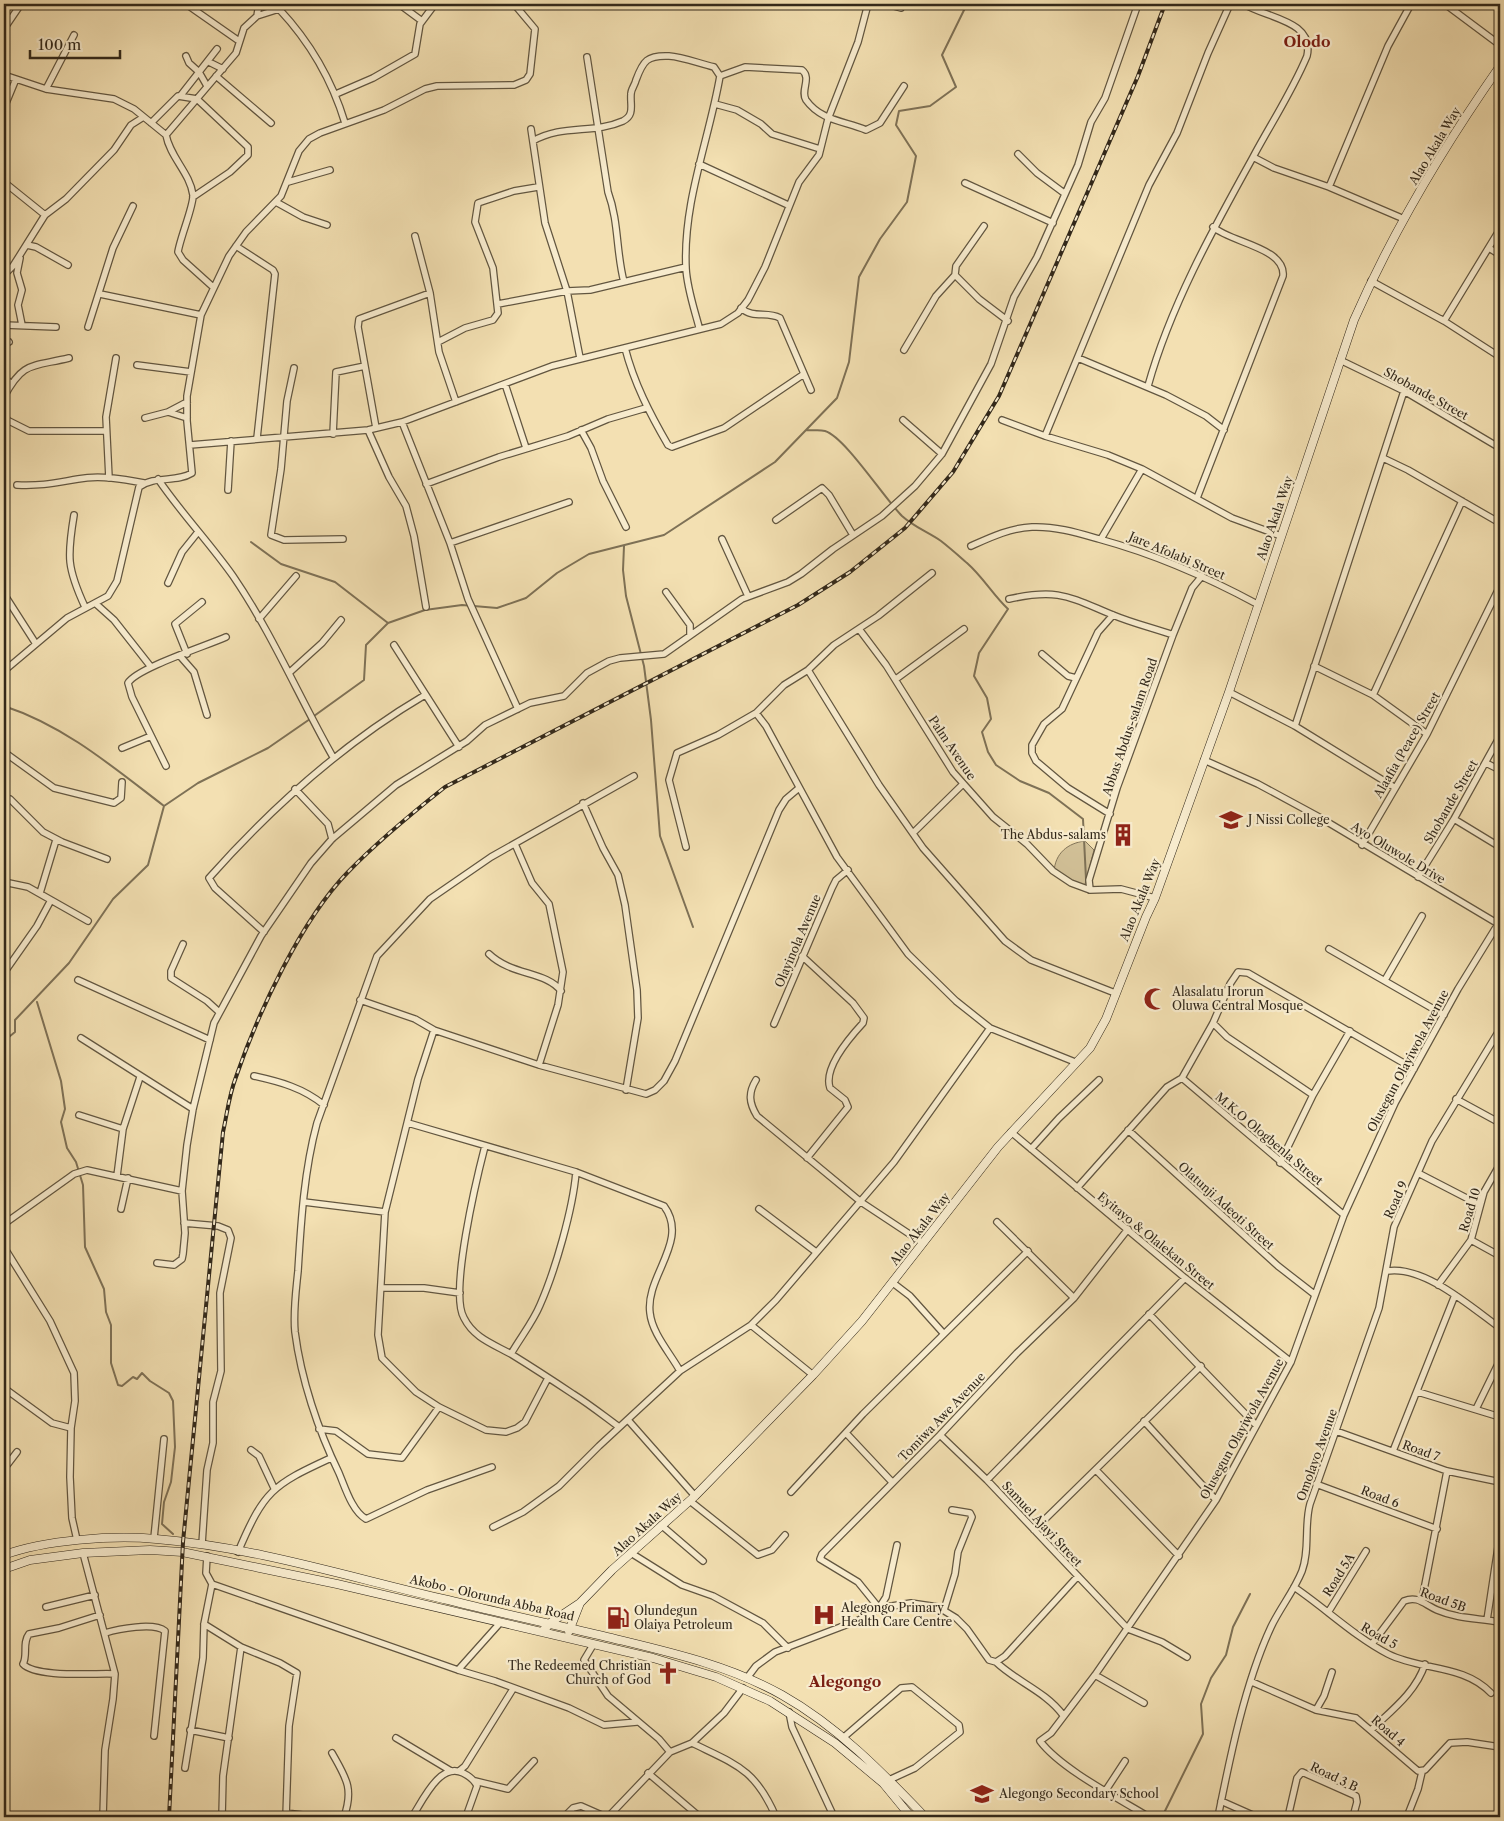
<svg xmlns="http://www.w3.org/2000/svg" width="1504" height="1821" viewBox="0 0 1504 1821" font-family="'Libre Caslon Text',serif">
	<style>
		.green { fill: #d2c198; stroke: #827459 }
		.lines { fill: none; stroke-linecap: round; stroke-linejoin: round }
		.stream { stroke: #7e7156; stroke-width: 2 }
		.street-casing { stroke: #625640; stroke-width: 8 }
		.secondary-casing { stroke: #32281a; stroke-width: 9 }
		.street { stroke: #f7ebcd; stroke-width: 5.5 }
		.secondary { stroke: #f7ebcd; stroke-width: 8 }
		.rail-casing { stroke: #32281a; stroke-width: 4 }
		.rail { stroke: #f7ebcd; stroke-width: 2; stroke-dasharray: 5.5; stroke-linecap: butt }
		.labels { text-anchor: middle; stroke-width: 4.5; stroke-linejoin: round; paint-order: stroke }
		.street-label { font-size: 12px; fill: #32281a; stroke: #f7ebcd }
		.poi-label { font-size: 12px; fill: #32281a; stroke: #f7ebcd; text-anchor: start }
		.quarter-label { font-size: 15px; font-weight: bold; fill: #7a1f14; stroke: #f7ebcd }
	</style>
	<rect width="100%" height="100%" fill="#f3e0b2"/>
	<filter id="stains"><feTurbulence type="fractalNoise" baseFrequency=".004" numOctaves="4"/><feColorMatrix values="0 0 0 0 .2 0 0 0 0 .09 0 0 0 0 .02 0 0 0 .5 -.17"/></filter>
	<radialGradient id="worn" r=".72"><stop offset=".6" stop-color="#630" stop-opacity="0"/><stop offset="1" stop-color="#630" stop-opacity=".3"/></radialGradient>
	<!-- green -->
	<path class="green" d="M1085 841 1094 850 1084 888 1054 872C1055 853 1068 843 1085 841Z"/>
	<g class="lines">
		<!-- stream -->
		<path class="stream" d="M806 430C812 430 819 430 825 431 845 437 884 498 902 516 914 527 928 532 941 541 950 548 959 556 967 563 983 577 993 595 1008 609L979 653 974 676 987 698 991 719 982 732 988 752 996 765 1020 781 1049 793 1083 819 1086 879
			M251 542 281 564 335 582 388 623
			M624 546 623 570 626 596 644 666 651 720 660 836 693 927
			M4 706C65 726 113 767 164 806
			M314 716 364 680 366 645 388 623 425 610 462 605 497 608 526 598 557 573 589 554 664 535 775 462 837 398 849 362 859 277 880 239 907 202 916 156 896 125 899 111 930 106 956 87 942 55 967 4
			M37 1002 61 1081 65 1109 61 1122 67 1148 76 1162 83 1185 85 1247 104 1289 106 1312 111 1325V1363L118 1385 122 1386 133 1377 137 1379 142 1373 150 1381 169 1393 173 1401 175 1447 171 1482 164 1502 162 1524 173 1534
			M4 1041 15 1032V1020L69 963 113 899 148 865 164 806 198 783 268 748 310 719
			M1162 1817 1203 1734 1201 1704 1211 1678 1226 1655 1233 1627 1250 1594"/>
		<defs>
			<path id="street" d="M186 4 239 41
				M399 4 422 21
				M886 4 901 8
				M1445 4 1500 45
				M279 9C309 41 332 80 345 123
				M257 16 279 9 278 6 281 4
				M4 29 21 4
				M186 56 189 63 199 72 217 49
				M587 57 608 192C619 222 616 252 624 282
				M209 62 223 69
				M4 75 46 89 114 99 134 109 166 135
				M216 76 271 123
				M720 76 745 67 802 70C812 78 800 91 806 100 821 121 845 121 866 130L880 123 904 86
				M46 89 74 35
				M336 94 373 78 415 54 420 24 435 4
				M181 95 199 72 207 86
				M715 104 737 110 761 124 772 134 820 149
				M4 108 16 79
				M151 123 178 96 197 99 248 147V155L230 172 193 197
				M531 129 545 223 567 291 580 358
				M533 141C562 124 594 134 623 121 635 115 630 105 631 94 631 89 635 85 636 80 643 61 647 55 669 56 684 57 700 64 714 67L720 76C709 140 683 201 686 268 687 288 694 308 699 327
				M1018 154 1037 173 1064 193
				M1253 157 1274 168 1329 187 1404 219
				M699 164 788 205
				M4 182 45 215
				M288 182 330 170
				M965 183 1053 223
				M1329 187 1388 46 1411 4
				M276 202 303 217 327 225
				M984 226 956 266 955 275 979 299 1008 321
				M415 236 430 293 439 352 456 402
				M27 245 36 247 68 265
				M236 246 273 270 275 274 257 438
				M1489 248 1500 255
				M20 258 17 273 22 290 18 305 22 325
				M4 275 13 266 45 215 66 199 114 150 131 125 142 118
				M1371 281 1444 321 1500 229
				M213 287 183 260 178 252C180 238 194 205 193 195 190 173 170 157 166 135L236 53 244 28 257 16 259 4
				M100 294 201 315
				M498 304 567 291 590 290 686 267
				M741 308C753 319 767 311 780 318L811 390
				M1441 319 1500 357
				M4 325 56 327
				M88 327 113 248 133 206
				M438 342 465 328 493 320 498 313 493 268 475 222 478 203 514 191 538 187
				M4 344 9 342
				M625 348C634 383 650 414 668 445L672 447 724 428 804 374
				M904 350 936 296 955 275
				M1078 358 1166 395 1206 416 1224 430
				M1340 360 1404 391 1500 448
				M137 365 191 372
				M294 368 287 401 281 469 271 535 284 540 343 539
				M4 377 10 383
				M505 384 526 448
				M1148 386C1170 307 1212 231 1252 159 1270 125 1292 92 1307 56 1315 20 1265 18 1244 4
				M4 397C23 361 32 367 69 358
				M4 411 7 420 29 431H106
				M168 412 187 418
				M145 418 168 412 187 402
				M903 420 942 454
				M1002 420 1045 436 1108 455 1142 469 1232 518 1281 536
				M402 422 450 543 468 599 518 709
				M376 428 358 327 359 319 430 293
				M368 430 389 477 406 506 414 536 426 607
				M581 430 591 448 603 481 626 527
				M333 434 336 372 365 366
				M1045 436 1149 185 1177 133 1208 53 1230 4
				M190 445 368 430 402 422 552 366 721 324 738 313 748 300 765 267 799 182 819 155 828 119 858 42 868 4
				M1383 458 1408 470 1500 523
				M109 478 106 417 116 358
				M158 479C181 513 209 542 233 576 272 633 299 697 333 757
				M426 484 499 457 568 436 608 419 646 408
				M17 485C43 486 54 483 78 479 100 475 123 479 144 483
				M228 490 231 441
				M1197 498 1283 276C1286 248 1232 243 1213 227
				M74 515C67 557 67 568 85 607
				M776 520 822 488 829 495 853 535
				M722 539 748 596
				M1101 539 1142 469
				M450 543 569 502
				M971 546C991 537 1010 528 1032 527 1055 526 1078 533 1099 539 1154 554 1207 577 1257 604
				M168 583 182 552 198 532
				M666 592 690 625V635
				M4 594 36 644
				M1009 599C1059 588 1069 597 1113 615 1132 623 1153 628 1173 635
				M95 603 114 620 151 667
				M259 619 296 576
				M859 629 886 665 953 772 993 817 1027 844 1053 871 1071 883 1090 890 1121 889 1155 898
				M394 645 459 747
				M187 654 175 624 202 602
				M1042 654 1068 676 1076 678
				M180 656 194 672 207 715
				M1314 666 1373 695 1427 734
				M808 670 879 785 923 848 1005 941 1031 960 1115 993
				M4 671 67 618 108 596 117 581 139 487C155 475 176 483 192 473L187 421V396L201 315 229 256 246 232 281 196 299 151 309 139 320 133 384 110 425 89 437 86 514 85 526 80 530 74 535 29 514 4
				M290 672 322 643 341 620
				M896 679 964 629
				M1229 692 1295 726 1394 787
				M1373 695 1462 501
				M756 713 766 726 837 857 908 954 956 1001 990 1028 1075 1062
				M1295 726 1404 391
				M122 748 151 736
				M4 752 54 788 114 803 121 798 122 782
				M1204 760 1258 784 1319 817 1500 925
				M1486 763 1500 770
				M166 766 132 697 128 683C137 668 206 646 226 637
				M295 789 328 824 332 839
				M583 803 603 848 618 875 625 905 637 990 638 1018 626 1090
				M4 804 6 799H10L43 832 62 842 107 859
				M1110 814 1068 788 1036 761 1032 753V745L1044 724 1062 709 1098 632 1113 615
				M1454 819 1500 847
				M913 833 963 784
				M515 844 532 883 549 904 563 972 558 1005 539 1065
				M1362 845 1427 734 1500 586
				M686 847 669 780 677 753 718 735 756 713 784 685 808 670 834 645 878 616 932 573
				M1418 877 1454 819 1500 736
				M4 882 28 887 88 921
				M1090 890 1089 880 1117 788 1173 635 1192 588 1202 576
				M40 893 56 840
				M264 932 215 888 209 878C272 807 342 744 425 695
				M183 944 171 971V978L207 1001 218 1011
				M1329 949 1444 1015
				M489 954C512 976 546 971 561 991
				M802 956 853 1003 864 1018 863 1023C851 1036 823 1068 830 1088L845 1100 848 1107 807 1158
				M4 973 37 926 51 900
				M78 980 210 1040
				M1385 980 1422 916
				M360 1000 415 1019 434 1030 539 1065 646 1094 655 1090 664 1081 675 1061 779 810 786 799 799 788
				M1213 1023 1227 1037 1313 1095
				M774 1024 832 888 836 880 848 870
				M434 1030 418 1079 385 1212 378 1335 382 1358 416 1392 439 1407 486 1430 506 1432 517 1428 525 1422 548 1378
				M81 1038 193 1109
				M254 1076C281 1082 303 1088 324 1105
				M1182 1078 1344 1215
				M756 1080C748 1093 749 1103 757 1116L861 1202 923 1243
				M1456 1099 1500 1123
				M79 1115 123 1129
				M408 1123 576 1172 664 1206C690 1241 645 1276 650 1313 652 1333 670 1353 680 1371
				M1128 1130 1278 1266 1314 1294
				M1011 1132 1185 1278 1291 1362
				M485 1146C477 1177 449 1293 464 1318 474 1338 493 1344 511 1354 532 1367 552 1380 573 1394 589 1404 604 1416 619 1427
				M1031 1149 1059 1118 1099 1080
				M1280 1163 1313 1095 1350 1031
				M1418 1173 1480 1205
				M117 1176 123 1129 140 1077
				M1077 1188 1167 1087 1182 1078 1213 1023 1230 984 1238 972 1248 973 1414 1069
				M304 1202 385 1212
				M121 1209 128 1178
				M759 1209 816 1252
				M997 1222 1074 1298
				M184 1223 218 1226 228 1230 231 1238 220 1293 221 1371 213 1402V1443L207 1470 202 1544
				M4 1224 74 1174 87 1170 182 1191
				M1471 1240 1500 1256
				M4 1247 50 1321 74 1373 75 1401 71 1428 70 1477 72 1518 77 1540
				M157 1263 174 1265 182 1259 183 1254 185 1233 182 1191 187 1145 193 1109 214 1023 261 936 311 863 332 839 396 785 467 741 485 725 530 703 564 696 587 673 609 661 620 658 664 654 742 599 788 582 801 574 833 549 882 516 915 486 942 454 991 364 1014 297 1037 257 1078 165 1091 122 1105 98 1138 4
				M1387 1271C1424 1265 1471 1307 1500 1328
				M893 1283 910 1296 944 1334
				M1438 1285 1471 1240 1484 1192 1500 1164
				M382 1288H424L460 1293
				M1149 1314 1256 1425
				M751 1325 813 1375
				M511 1354C520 1338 533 1322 540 1305 555 1271 573 1209 576 1172
				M4 1388 52 1423 71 1428
				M1418 1392 1500 1417
				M1476 1409 1500 1360
				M628 1420 695 1496
				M1144 1421 1216 1500
				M319 1429 336 1431 368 1454 402 1458 439 1407
				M1336 1431 1447 1471 1500 1482
				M846 1433 892 1482
				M940 1435 987 1480 1128 1629 1162 1642 1187 1657
				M251 1450 259 1456 274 1488
				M1393 1451 1455 1295
				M492 1467 427 1490 366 1519C352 1511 345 1487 339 1473 318 1430 301 1379 295 1332 293 1312 296 1291 298 1271 301 1222 304 1171 317 1123L377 956 430 899 491 857 634 776
				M4 1469 17 1452
				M1096 1470 1179 1556
				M987 1480 1185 1278
				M1316 1484 1437 1529
				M791 1492 863 1414 1028 1251
				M690 1501 758 1555 772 1550 785 1535
				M661 1525 703 1561
				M493 1527 523 1512 559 1486 599 1446 680 1371 751 1325 776 1300 894 1162 990 1028
				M1034 1530 1201 1366
				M154 1538 164 1439
				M897 1545 886 1597 879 1608 858 1582 820 1559 822 1554 940 1435 1017 1353 1074 1298 1128 1229
				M238 1552C264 1491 272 1485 331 1458
				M83 1553 115 1674 113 1699 105 1750 103 1817
				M631 1553 682 1585 713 1596 763 1623 788 1648
				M212 1584 458 1670 495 1681 569 1708 604 1725 637 1722
				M1294 1587C1325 1608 1355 1637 1388 1654 1422 1671 1463 1664 1491 1693
				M1422 1600 1447 1471
				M46 1607 95 1595
				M944 1610 955 1574 958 1552 972 1517 970 1513 952 1510
				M1329 1611 1366 1551
				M100 1615 59 1628 29 1634C22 1643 28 1655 23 1664 36 1678 95 1673 115 1674
				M1487 1620 1500 1534
				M204 1624 241 1647 280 1663 297 1673 289 1726 286 1817
				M105 1633C118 1629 154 1622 165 1631L154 1736
				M1372 1644 1404 1601C1418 1595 1425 1605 1437 1610 1458 1619 1478 1618 1500 1622
				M593 1645 584 1660 608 1696 659 1739 670 1752
				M996 1662C1017 1682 1045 1691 1063 1715
				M458 1670 500 1623
				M1095 1675 1144 1703
				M747 1678 756 1666 775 1652 859 1620 879 1608 911 1603 938 1607 956 1618 967 1629 989 1660 996 1662 1005 1656 1078 1576
				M1252 1682 1316 1710 1356 1718 1418 1771 1425 1770 1450 1743 1467 1742 1500 1747
				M1316 1710 1324 1696 1332 1672
				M789 1712 792 1727 834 1817
				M190 1730 229 1738
				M1371 1730C1392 1710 1416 1692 1425 1664
				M844 1737 901 1688 912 1687 959 1725 960 1732 915 1768 889 1780
				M396 1738 451 1771
				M692 1743C737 1765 755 1769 776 1817
				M332 1753C346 1778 354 1788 344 1817
				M185 1768 203 1658 204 1624 212 1584 206 1573 207 1556
				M459 1771 465 1766 513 1689
				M648 1773 700 1817
				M475 1781 508 1789 534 1761
				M1106 1790 1125 1761
				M1221 1801 1257 1817
				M286 1813 319 1817
				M222 1817 223 1776 241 1647
				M412 1817C422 1802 440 1761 463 1773 469 1776 474 1779 477 1786L467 1814 468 1817
				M564 1817 573 1808 581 1806 606 1817
				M608 1817 670 1752 692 1743 724 1713 743 1688
				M1149 1817C1118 1798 1061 1769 1040 1741L1051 1733 1095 1675 1216 1500 1291 1362 1344 1215 1395 1103 1458 989 1498 924
				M1218 1817C1230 1757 1245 1683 1271 1627 1280 1608 1294 1591 1302 1571 1310 1550 1304 1525 1310 1504L1379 1308 1394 1227 1432 1141 1500 1029
				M1288 1817 1297 1778 1302 1772 1356 1796 1357 1802 1353 1817
				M1407 1817 1418 1789 1422 1772"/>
			<path id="secondary" d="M4 1555C45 1540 112 1535 156 1539 255 1547 352 1578 448 1600 500 1613 551 1624 603 1636 664 1651 727 1664 782 1695 837 1726 882 1772 925 1817
				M4 1569 30 1560 83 1553 150 1550 182 1552 337 1584 653 1658 716 1677 770 1701 835 1743 883 1783 911 1817
				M569 1631 580 1603
				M542 1632 550 1623 580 1603 612 1570 695 1496 813 1375 862 1321 998 1147 1090 1048 1106 1019 1146 917 1155 898 1229 692 1354 320C1393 231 1444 146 1500 66"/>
		</defs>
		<!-- street casing -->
		<use href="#street" class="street-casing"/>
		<!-- secondary casing -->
		<use href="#secondary" class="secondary-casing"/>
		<!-- street -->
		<use href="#street" class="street"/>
		<!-- secondary -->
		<use href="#secondary" class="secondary"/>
		<defs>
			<path id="rail" d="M169 1817 183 1542 223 1132C227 1114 229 1095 236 1077 258 1013 301 920 348 872 378 841 411 814 445 787L798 605 850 572 905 528 953 472 999 396 1138 76 1165 4"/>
		</defs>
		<!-- rail casing -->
		<use href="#rail" class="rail-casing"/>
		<!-- rail -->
		<use href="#rail" class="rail"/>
	</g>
	<!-- icons -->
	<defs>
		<symbol id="school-bare" viewBox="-9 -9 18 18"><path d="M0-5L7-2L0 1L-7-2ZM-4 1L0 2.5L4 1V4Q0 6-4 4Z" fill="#8f2418" stroke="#f7ebcd" stroke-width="2.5" paint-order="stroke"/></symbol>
		<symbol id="building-bare" viewBox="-9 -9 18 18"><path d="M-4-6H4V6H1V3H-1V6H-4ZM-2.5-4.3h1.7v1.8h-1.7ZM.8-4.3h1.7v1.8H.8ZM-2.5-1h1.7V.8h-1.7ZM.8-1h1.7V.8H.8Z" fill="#8f2418" stroke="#f7ebcd" stroke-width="2.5" paint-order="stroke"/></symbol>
		<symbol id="mosque-bare" viewBox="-9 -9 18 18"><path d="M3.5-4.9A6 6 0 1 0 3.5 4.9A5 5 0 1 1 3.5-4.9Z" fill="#8f2418" stroke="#f7ebcd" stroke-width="2.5" paint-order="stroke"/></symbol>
		<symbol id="hospital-bare" viewBox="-9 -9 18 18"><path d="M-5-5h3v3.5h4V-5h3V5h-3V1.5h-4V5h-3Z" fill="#8f2418" stroke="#f7ebcd" stroke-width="2.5" paint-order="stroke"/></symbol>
		<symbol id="fuel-bare" viewBox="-9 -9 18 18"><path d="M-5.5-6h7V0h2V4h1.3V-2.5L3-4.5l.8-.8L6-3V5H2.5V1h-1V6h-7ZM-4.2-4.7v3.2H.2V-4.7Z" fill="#8f2418" stroke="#f7ebcd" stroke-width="2.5" paint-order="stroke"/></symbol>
		<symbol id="church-bare" viewBox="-9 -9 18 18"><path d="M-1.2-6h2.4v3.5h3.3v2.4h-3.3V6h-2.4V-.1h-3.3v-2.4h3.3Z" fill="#8f2418" stroke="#f7ebcd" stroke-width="2.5" paint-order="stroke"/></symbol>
	</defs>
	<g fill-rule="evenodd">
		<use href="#school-bare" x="1215" y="804" width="32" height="32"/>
		<use href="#building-bare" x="1107" y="819" width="32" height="32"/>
		<use href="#mosque-bare" x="1139" y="983" width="32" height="32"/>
		<use href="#hospital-bare" x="808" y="1599" width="32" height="32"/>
		<use href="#fuel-bare" x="602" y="1602" width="32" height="32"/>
		<use href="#church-bare" x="652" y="1657" width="32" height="32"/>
		<use href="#school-bare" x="966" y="1778" width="32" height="32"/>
	</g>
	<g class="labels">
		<!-- street labels -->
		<g class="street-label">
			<text transform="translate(1435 146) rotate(-59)" y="4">Alao Akala Way</text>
			<text transform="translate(1426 394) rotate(29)" y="4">Shobande Street</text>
			<text transform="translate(1275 518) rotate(-71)" y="4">Alao Akala Way</text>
			<text transform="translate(1177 556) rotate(23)" y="4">Jare Afolabi Street</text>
			<text transform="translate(1130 727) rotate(-71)" y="4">Abbas Abdus-salam Road</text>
			<text transform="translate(1407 745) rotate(-60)" y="4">Alaafia (Peace) Street</text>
			<text transform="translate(952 748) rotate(56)" y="4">Palm Avenue</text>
			<text transform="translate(1451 802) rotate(-60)" y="4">Shobande Street</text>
			<text transform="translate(1398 853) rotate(31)" y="4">Ayo Oluwole Drive</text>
			<text transform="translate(1140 900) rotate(-68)" y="4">Alao Akala Way</text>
			<text transform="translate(798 941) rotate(-67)" y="4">Olayinola Avenue</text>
			<text transform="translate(1408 1061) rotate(-62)" y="4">Olusegun Olayiwola Avenue</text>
			<text transform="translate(1269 1139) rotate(40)" y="4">M.K.O Ologbenla Street</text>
			<text transform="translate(1396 1200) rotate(-66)" y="4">Road 9</text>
			<text transform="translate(1226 1206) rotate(42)" y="4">Olatunji Adeoti Street</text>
			<text transform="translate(1470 1210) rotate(-73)" y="4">Road 10</text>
			<text transform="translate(920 1229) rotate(-52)" y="4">Alao Akala Way</text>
			<text transform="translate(1156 1241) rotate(39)" y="4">Eyitayo &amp; Olalekan Street</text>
			<text transform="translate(942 1417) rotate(-46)" y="4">Tomiwa Awe Avenue</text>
			<text transform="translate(1242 1429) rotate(-61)" y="4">Olusegun Olayiwola Avenue</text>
			<text transform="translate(1421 1451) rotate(20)" y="4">Road 7</text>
			<text transform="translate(1317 1455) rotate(-70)" y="4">Omolayo Avenue</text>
			<text transform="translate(1380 1497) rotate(21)" y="4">Road 6</text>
			<text transform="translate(647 1524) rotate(-42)" y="4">Alao Akala Way</text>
			<text transform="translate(1042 1524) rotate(47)" y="4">Samuel Ajayi Street</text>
			<text transform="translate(1339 1575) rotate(-58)" y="4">Road 5A</text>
			<text transform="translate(492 1598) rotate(13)" y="4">Akobo - Olorunda Abba Road</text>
			<text transform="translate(1443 1600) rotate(20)" y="4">Road 5B</text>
			<text transform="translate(1379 1636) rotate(30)" y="4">Road 5</text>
			<text transform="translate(1388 1731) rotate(41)" y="4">Road 4</text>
			<text transform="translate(1334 1777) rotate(26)" y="4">Road 3 B</text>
		</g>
		<!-- poi labels -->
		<g class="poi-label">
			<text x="1248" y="824">J Nissi College</text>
			<text x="1106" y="839" text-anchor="end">The Abdus-salams</text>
			<text x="1172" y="996">Alasalatu Irorun<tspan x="1172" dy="14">Oluwa Central Mosque</tspan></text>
			<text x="841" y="1612">Alegongo Primary<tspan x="841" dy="14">Health Care Centre</tspan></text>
			<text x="634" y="1615">Olundegun<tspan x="634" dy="14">Olaiya Petroleum</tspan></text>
			<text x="651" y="1670" text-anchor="end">The Redeemed Christian<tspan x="651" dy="14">Church of God</tspan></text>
			<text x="999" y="1798">Alegongo Secondary School</text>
		</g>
		<!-- quarter labels -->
		<g class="quarter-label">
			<text x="1307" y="47">Olodo</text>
			<text x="845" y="1687">Alegongo</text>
		</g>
	</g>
	<!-- margin -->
	<rect width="1504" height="1821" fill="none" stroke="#f3e0b2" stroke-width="20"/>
	<rect x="5" y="5" width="1494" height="1811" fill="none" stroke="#32281a" stroke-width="2.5"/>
	<rect x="10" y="10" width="1484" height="1801" fill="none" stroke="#32281a"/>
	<!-- scale -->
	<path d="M30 50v8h90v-8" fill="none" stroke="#32281a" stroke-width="2.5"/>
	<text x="38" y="50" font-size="15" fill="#32281a" stroke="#f7ebcd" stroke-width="4" paint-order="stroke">100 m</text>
	<rect width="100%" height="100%" filter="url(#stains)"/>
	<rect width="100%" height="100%" fill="url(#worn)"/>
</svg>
